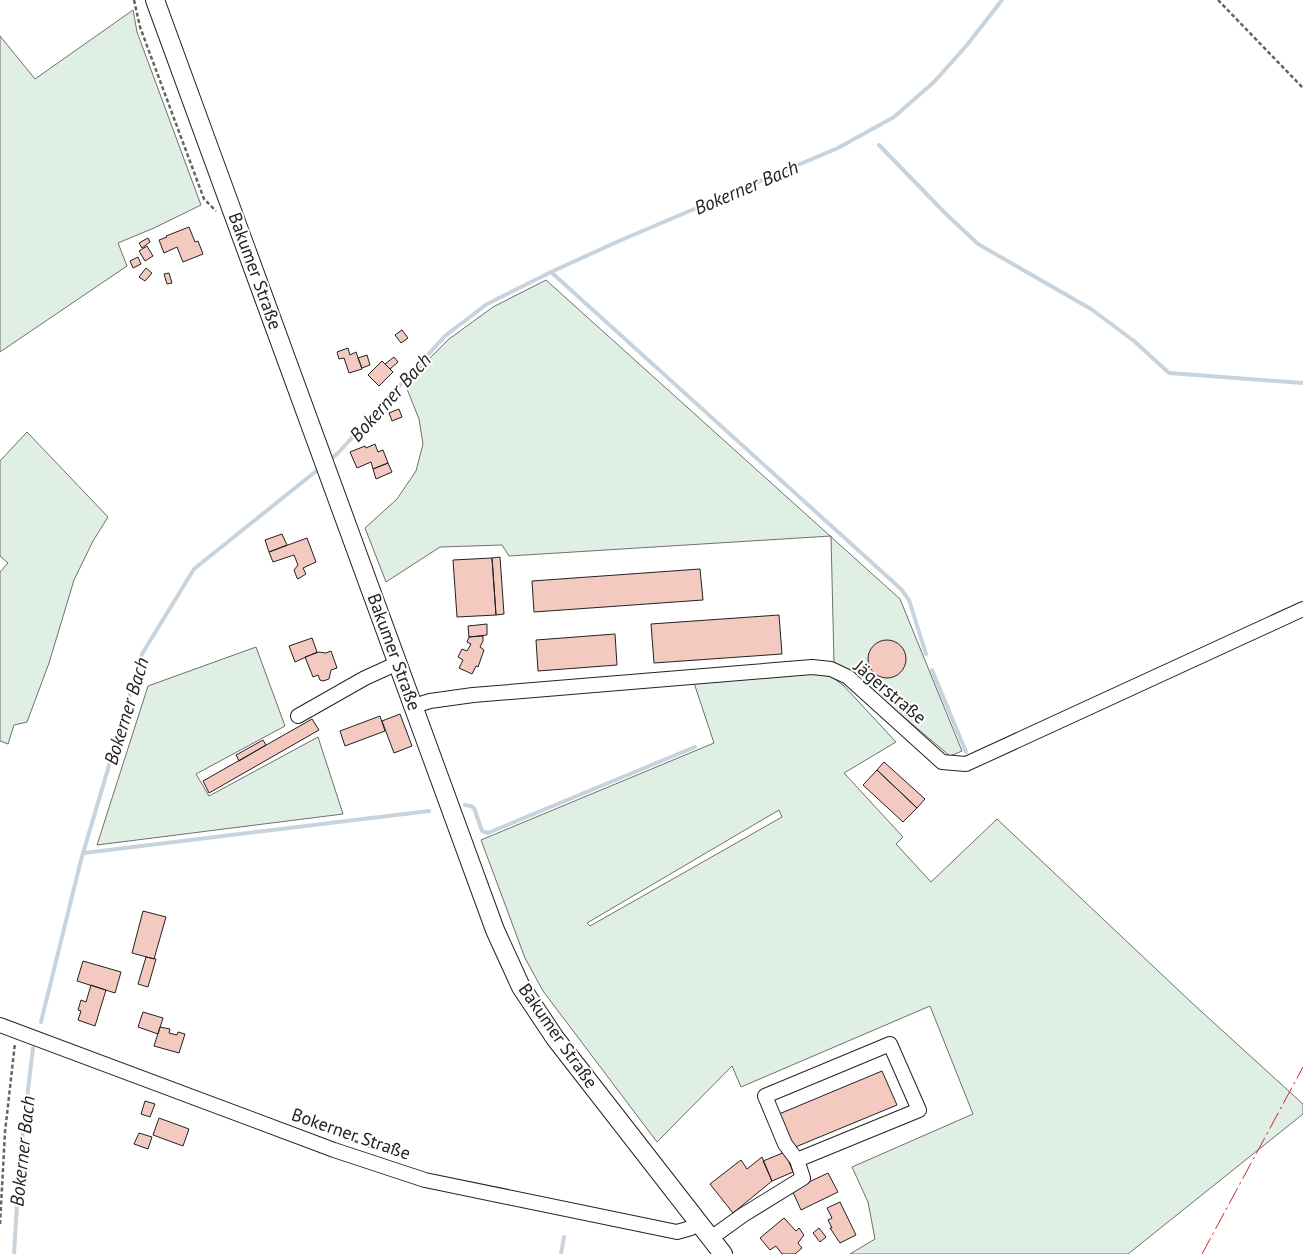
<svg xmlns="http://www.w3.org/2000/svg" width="1303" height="1254" viewBox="0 0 1303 1254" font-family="'PT Sans',sans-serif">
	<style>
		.green { fill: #e0efe3; stroke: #6f6f6f; fill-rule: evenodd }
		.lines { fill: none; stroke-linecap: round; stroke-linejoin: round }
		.stream { stroke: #c7d3dd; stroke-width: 4 }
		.building { fill: #f3c9c0; stroke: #222 }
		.minor-casing { stroke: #222; stroke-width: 16 }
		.major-casing { stroke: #222; stroke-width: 20 }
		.path { stroke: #646464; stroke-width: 2.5; stroke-dasharray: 4 2.5; stroke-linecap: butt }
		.minor { stroke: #fff; stroke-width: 14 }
		.major { stroke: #fff; stroke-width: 18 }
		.power { stroke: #c62828; stroke-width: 1; stroke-dasharray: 18 4 2.5 4; stroke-linecap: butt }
		.labels { text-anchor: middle; stroke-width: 4; stroke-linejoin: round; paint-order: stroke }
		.street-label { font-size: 18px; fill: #222; stroke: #fff }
		.water-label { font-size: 19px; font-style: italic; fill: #222; stroke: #fff }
	</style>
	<rect width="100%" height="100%" fill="#fff"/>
	<!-- green -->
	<path class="green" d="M133 10 137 32 201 205 154 228 118 243 127 266 0 352V36L35 79Z
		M546 280 900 599 962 751 950 756 855 676 834 663 831 536 509 556 502 545 440 547 386 582 365 528 397 499 416 471 423 444 419 419 407 389 409 379 449 339 493 307Z
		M27 432 108 517 93 541 74 580 49 663 27 722 14 725 8 744 0 741V572L8 563 0 556V461Z
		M256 647 285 726 196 774 209 796 318 737 343 814 97 845 148 686Z
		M814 673 832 677 844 686 896 742 844 773 903 837 896 844 931 882 997 819 1191 1002 1303 1104V1114L1128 1254H850L875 1239 868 1202 852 1167 973 1114 930 1006 741 1087 732 1066 657 1142 543 991 525 958 481 840 714 743 694 683ZM779 810 782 817 590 926 587 923Z"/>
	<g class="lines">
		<!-- stream -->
		<path class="stream" d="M879 145 945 213 978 244 1091 309 1134 341 1169 373 1303 383
			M551 272 901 589 909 600 926 654
			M330 460 338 453 445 336 487 304 551 272 619 241 838 148 894 117 934 82 967 45 1002 0
			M932 670 966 752
			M465 805 471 806 474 808 482 831 488 833 695 747
			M84 853 429 811
			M41 1022 81 860 142 654 194 569 320 468
			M14 1254 20 1156 33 1048
			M561 1254 564 1237"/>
	</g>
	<!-- building -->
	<path class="building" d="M189 227 195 242 198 241 203 254 183 262 177 247 164 253 159 240 167 237 166 236Z
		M148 238 150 242 142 248 139 243Z
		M147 246 153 256 145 261 139 251Z
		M138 257 141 264 133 268 130 261Z
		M146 268 152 273 145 281 139 277Z
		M169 273 172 283 167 284 164 274Z
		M402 330 408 338 401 343 395 335Z
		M348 348 350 355 356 352 362 369 349 373 344 358 339 359 337 352Z
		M367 355 370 365 362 368 358 358Z
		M394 357 398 362 390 369 385 364Z
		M382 361 393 372 379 386 368 375Z
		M399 409 402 417 392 421 389 413Z
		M375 444 378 452 383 450 388 463 373 469 371 462 357 468 350 452 365 446 366 448Z
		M388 463 392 472 376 479 373 469Z
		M282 534 287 545 269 552 265 540Z
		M307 538 316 562 303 568 306 574 298 579 297 578 294 570 298 565 294 555 273 562 269 552Z
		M500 557 504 614 496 615 492 558Z
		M492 558 496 615 457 617 453 560Z
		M700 569 703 600 534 612 532 581Z
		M779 615 782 654 654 663 651 624Z
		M487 624V635L469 637 468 626Z
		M615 634 617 665 538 671 536 640Z
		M483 636V641L480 647 484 650 478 667 476 666 472 674 459 668 463 660 458 657 462 649 467 651 471 644 467 642 469 637Z
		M312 638 317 652 295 662 289 646Z
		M868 659a19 19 0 1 1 38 0a19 19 0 1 1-38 0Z
		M331 651 337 668 331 670 329 679 323 681 320 680 318 675 313 677 305 657 319 652 326 653Z
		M400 714 412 746 394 753 382 721Z
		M380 716 385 731 345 746 340 731Z
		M312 719 319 730 209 793 203 781Z
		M263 740 266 745 239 761 236 755Z
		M884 762 925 799 917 808 877 770Z
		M877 770 917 808 903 822 863 785Z
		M143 911 166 917 154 959 132 953Z
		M146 957 156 959 148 987 138 984Z
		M83 961 121 972 115 993 77 981Z
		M91 985 106 990 95 1026 78 1020 81 1011 78 1010 81 1000 86 1002Z
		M143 1012 163 1018 158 1034 138 1027Z
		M160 1027 170 1029 169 1033 177 1035 178 1032 185 1034 179 1053 154 1046Z
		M882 1071 897 1105 793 1148 779 1114Z
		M145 1101 155 1104 150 1117 141 1114Z
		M159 1118 189 1129 183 1146 153 1135Z
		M139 1133 152 1137 148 1149 134 1144Z
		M785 1152 793 1172 772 1181 763 1161Z
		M762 1157 772 1181 733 1213 710 1184 741 1160 747 1169Z
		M828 1173 838 1192 801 1210 792 1190Z
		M840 1202 856 1235 840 1243 830 1228H832L828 1220 832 1218 827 1208Z
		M784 1218 796 1231 799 1228 804 1235 798 1243 802 1248 795 1254H782L776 1246 770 1250 760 1238Z
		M819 1228 826 1237 820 1242 813 1233Z"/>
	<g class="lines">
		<defs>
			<path id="minor" d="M414 706 430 701 473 695 812 667 831 669 848 677 942 762 966 764 1303 609
				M298 716 365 678 398 663
				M0 1025 334 1150 425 1180 677 1232 691 1228 699 1222
				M711 1238 743 1215 803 1178 797 1160 919 1110 890 1044 765 1096 785 1144 797 1160"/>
			<path id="major" d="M155 0 495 930 521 987 555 1038 723 1254"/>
		</defs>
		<!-- minor casing -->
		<use href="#minor" class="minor-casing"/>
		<!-- major casing -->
		<use href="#major" class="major-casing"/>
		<!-- path -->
		<path class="path" d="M134 0 140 27 204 199 216 211
			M1218 0 1303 88
			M348 1140H352L371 1147
			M0 1224 5 1132 15 1043"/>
		<!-- minor -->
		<use href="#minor" class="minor"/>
		<!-- major -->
		<use href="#major" class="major"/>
		<!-- power -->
		<path class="power" d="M1202 1254 1303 1067"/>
	</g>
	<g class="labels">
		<!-- street labels -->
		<g class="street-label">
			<text transform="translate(255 271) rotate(70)" y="6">Bakumer Straße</text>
			<text transform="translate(394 652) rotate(70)" y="6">Bakumer Straße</text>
			<text transform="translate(890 692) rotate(40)" y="6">Jägerstraße</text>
			<text transform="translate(558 1036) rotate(55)" y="6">Bakumer Straße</text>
			<text transform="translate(351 1134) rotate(19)" y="6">Bokerner Straße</text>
		</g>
		<!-- water labels -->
		<g class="water-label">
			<text transform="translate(746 187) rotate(-23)" y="7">Bokerner Bach</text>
			<text transform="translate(390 397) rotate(-48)" y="7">Bokerner Bach</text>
			<text transform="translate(126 711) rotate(-73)" y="7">Bokerner Bach</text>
			<text transform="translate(22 1151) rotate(-84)" y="7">Bokerner Bach</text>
		</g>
	</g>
</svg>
